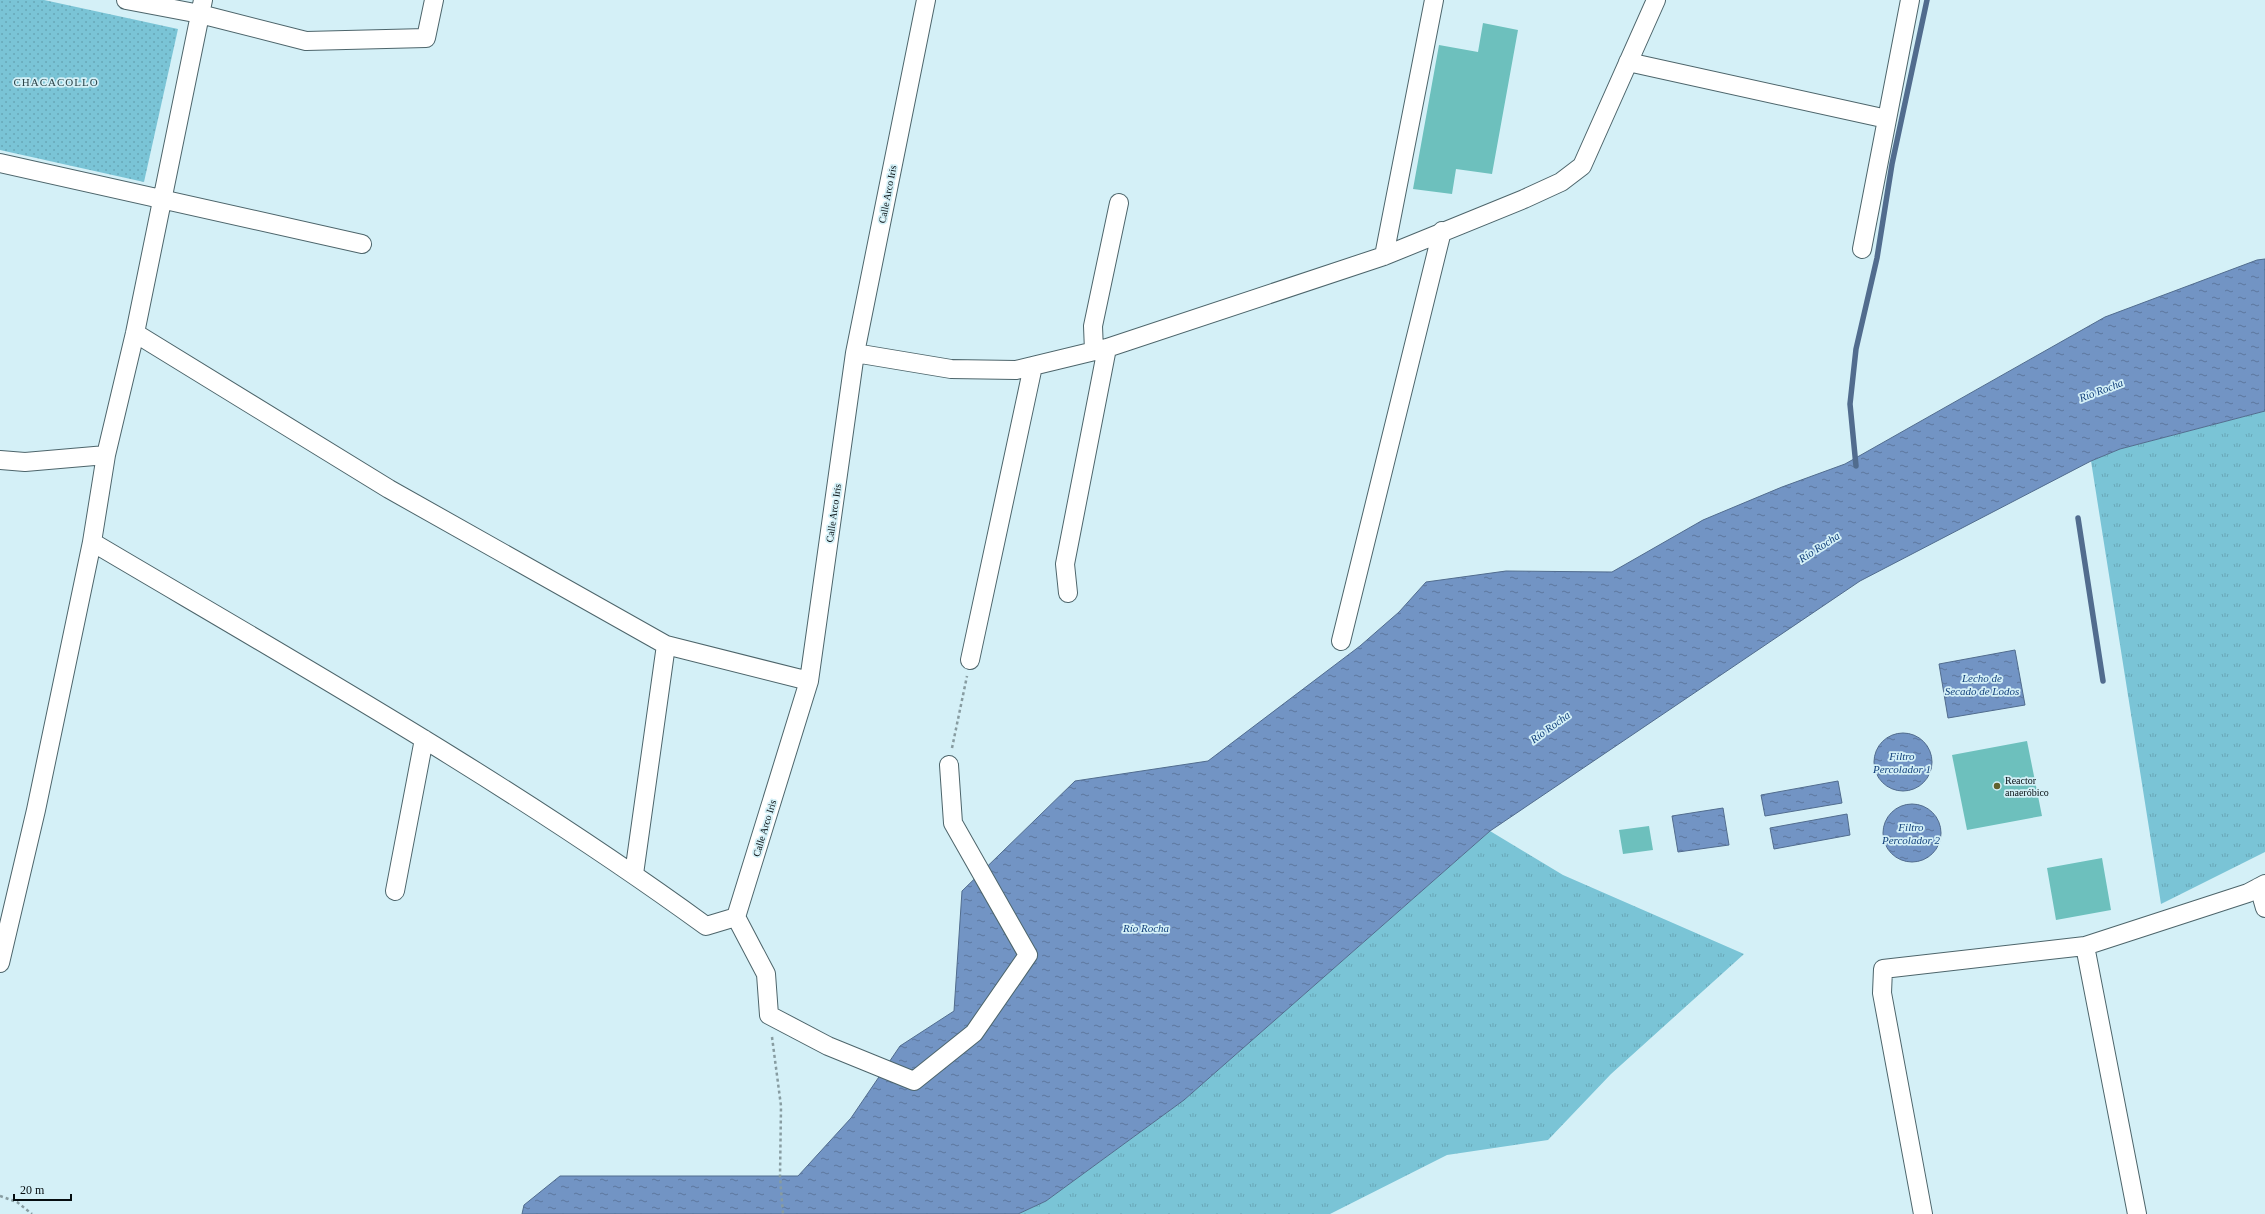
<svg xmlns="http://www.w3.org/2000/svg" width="2265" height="1214" viewBox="0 0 2265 1214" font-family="Georgia,serif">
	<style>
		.grass { fill: url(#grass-tufts) }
		.park { fill: url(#park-dots) }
		.water { fill: url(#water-ripples); stroke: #516c8e }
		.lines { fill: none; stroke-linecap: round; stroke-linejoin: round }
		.stream { stroke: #516c8e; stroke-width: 5.5 }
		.building { fill: #6dc0bd }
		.minor-casing { stroke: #4d656b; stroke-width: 20 }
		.path { stroke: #879ca1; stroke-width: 2.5; stroke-dasharray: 3 3; stroke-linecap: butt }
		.minor { stroke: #fff; stroke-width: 18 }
		.poi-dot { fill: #61612e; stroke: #d4f0f7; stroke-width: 1.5 }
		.labels { text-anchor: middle; stroke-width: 3.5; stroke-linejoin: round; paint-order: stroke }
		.street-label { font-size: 10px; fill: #050d10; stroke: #d4f0f7 }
		.poi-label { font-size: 10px; fill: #050d10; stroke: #d4f0f7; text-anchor: start }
		.neighbourhood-label { font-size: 11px; letter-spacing: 1px; fill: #2d4449; stroke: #d4f0f7 }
		.water-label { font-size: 11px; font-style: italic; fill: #13417c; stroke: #d4f0f7 }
	</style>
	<defs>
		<pattern id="grass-tufts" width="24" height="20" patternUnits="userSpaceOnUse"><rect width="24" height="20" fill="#7ac4d6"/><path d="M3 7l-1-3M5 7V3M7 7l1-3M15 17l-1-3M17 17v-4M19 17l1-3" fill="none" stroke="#68a7b7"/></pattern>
		<pattern id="park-dots" width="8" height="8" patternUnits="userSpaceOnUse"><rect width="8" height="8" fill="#7ac4d6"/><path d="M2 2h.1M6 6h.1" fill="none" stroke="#68a7b7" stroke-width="1.8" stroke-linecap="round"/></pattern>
		<pattern id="water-ripples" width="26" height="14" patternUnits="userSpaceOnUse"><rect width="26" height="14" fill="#7294c4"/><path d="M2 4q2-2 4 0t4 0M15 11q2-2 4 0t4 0" fill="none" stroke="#5c779e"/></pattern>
	</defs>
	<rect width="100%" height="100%" fill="#d4f0f7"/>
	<!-- grass -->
	<path class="grass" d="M2265 411V852L2161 904 2091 461 2120 449Z
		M1490 831 1563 875 1744 954 1611 1074 1548 1140 1447 1155 1330 1214H1018L1046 1201 1184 1100Z"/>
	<!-- park -->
	<path class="park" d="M0 0H44L178 29 144 182 0 150Z"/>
	<!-- water -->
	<path class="water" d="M2265 259V411L2120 449 2091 461 1860 581 1490 831 1184 1100 1046 1201 1018 1214H522L524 1205 560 1176H798L851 1118 900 1046 954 1011 962 891 1075 781 1208 761 1360 646 1399 612 1426 582 1506 571 1612 572 1703 520 1782 487 1845 464 2105 317 2257 260Z
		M2015 650 2025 705 1948 718 1939 664Z
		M1874 762a29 29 0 1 1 58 0a29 29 0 1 1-58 0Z
		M1838 781 1842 803 1765 816 1761 795Z
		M1883 833a29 29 0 1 1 58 0a29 29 0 1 1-58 0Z
		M1723 808 1729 845 1678 852 1672 816Z
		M1847 814 1850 835 1774 849 1770 828Z"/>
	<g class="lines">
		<!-- stream -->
		<path class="stream" d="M1856 466 1850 404 1856 349 1877 258 1892 164 1927 0
			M2078 518 2103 681"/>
	</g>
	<!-- building -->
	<path class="building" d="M1483 23 1518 30 1492 174 1456 169 1452 194 1413 189 1439 45 1478 52Z
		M2027 741 2042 816 1967 830 1952 755Z
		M1649 826 1653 850 1623 854 1619 830Z
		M2102 858 2111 910 2056 920 2047 868Z"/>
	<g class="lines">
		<defs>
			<path id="minor" d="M126 0 200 14 306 41 426 38 434 0
				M926 0 855 353 809 681 736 917 766 974 769 1015 828 1046 914 1081 974 1033 1028 955 953 823 949 765
				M1628 62 1887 119
				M0 163 362 244
				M1862 249 1910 0
				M1384 256 1434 0
				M135 333 389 489 666 645 809 681
				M1094 351 1093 326 1119 203
				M855 353 951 369 1016 370 1107 348 1384 256 1524 199 1561 182 1582 166 1656 0
				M0 460 25 462 106 455
				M92 542C300 665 511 784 706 926L736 917
				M1068 593 1065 564 1107 348
				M1341 641 1442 231
				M970 660 1033 366
				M634 874 666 645
				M2259 887 2265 908
				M395 891 424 739
				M2085 946 2137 1214
				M0 963 36 810 92 542 106 455 135 333 203 0
				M1923 1214 1882 993 1883 969 2085 946 2248 893 2265 884"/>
		</defs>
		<!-- minor casing -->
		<use href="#minor" class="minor-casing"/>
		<!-- path -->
		<path class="path" d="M952 748 967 676
			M772 1037 781 1106 780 1177 783 1214
			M0 1196 17 1202 32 1214"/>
		<!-- minor -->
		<use href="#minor" class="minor"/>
	</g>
	<!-- markers -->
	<circle class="poi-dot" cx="1997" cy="786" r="4"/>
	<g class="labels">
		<!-- street labels -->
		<g class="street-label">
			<text transform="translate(887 194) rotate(-79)" y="4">Calle Arco Iris</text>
			<text transform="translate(833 513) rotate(-82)" y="4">Calle Arco Iris</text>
			<text transform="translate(764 828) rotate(-73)" y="4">Calle Arco Iris</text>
		</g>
		<!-- poi labels -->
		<g class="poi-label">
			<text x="2005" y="784">Reactor<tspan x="2005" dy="12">anaeróbico</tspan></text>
		</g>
		<!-- neighbourhood labels -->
		<g class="neighbourhood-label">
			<text x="56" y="86">CHACACOLLO</text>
		</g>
		<!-- water labels -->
		<g class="water-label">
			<text transform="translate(2101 390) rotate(-21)" y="4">Río Rocha</text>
			<text transform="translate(1819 547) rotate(-33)" y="4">Río Rocha</text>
			<text x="1982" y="682">Lecho de<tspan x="1982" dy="13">Secado de Lodos</tspan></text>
			<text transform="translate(1550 727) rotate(-36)" y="4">Río Rocha</text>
			<text x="1902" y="760">Filtro<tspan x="1902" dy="13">Percolador 1</tspan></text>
			<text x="1911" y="831">Filtro<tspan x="1911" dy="13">Percolador 2</tspan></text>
			<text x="1146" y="932">Río Rocha</text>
		</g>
	</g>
	<!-- scale -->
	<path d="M14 1194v6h57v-6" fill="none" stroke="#050d10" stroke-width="2"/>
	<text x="20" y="1194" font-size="12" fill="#050d10" stroke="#d4f0f7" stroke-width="3" paint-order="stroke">20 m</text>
</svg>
